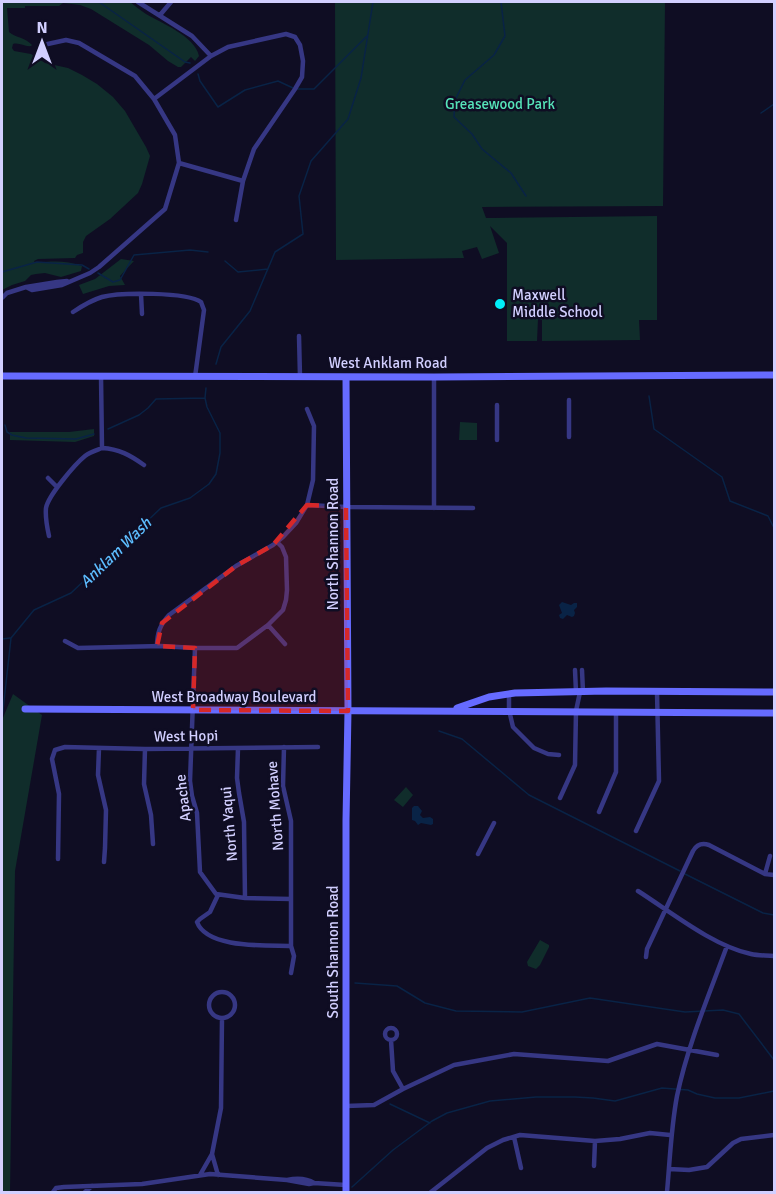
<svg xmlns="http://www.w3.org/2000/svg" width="776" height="1194" viewBox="0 0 776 1194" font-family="Signika,sans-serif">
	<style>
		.green { fill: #102d2b }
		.water { fill: #092346 }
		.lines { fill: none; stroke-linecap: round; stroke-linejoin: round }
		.stream { stroke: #092346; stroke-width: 1.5 }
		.street { stroke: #363784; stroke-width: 4.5 }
		.secondary { stroke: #666bff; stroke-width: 7 }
		.marked { fill: #d62828; fill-opacity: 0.2; stroke: #d62828; stroke-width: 4.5; stroke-dasharray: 12 8; stroke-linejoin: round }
		.poi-dot { fill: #00effa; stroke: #0f0d23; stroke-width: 2 }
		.labels { text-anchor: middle; stroke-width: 5; stroke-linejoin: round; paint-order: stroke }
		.park-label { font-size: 15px; fill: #56e4b9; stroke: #0f0d23 }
		.poi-label { font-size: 15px; fill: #d2cfff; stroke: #0f0d23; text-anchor: start }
		.street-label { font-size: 15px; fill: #d2cfff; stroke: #0f0d23 }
		.water-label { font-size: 16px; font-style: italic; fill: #5dbdff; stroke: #0f0d23 }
	</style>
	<rect width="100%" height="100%" fill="#0f0d23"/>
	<!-- green -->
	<path class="green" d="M2 2H130C135 6 140 10 146 14 161 23 195 36 199 56L195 61 191 57 181 67H178L168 61 149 45 91 9 80 5 63 3 59 6H25V8H7L9 32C16 38 25 37 32 45L31 46C25 47 19 42 13 44L12 48 14 51 31 54 45 63 68 68 82 75 97 84 113 97 125 111 146 147 150 156 142 184 138 193 110 219 86 236 83 242V253L77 255 75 258 38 259 34 261 35 263C51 261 66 260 82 266L81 271 61 277 45 273 36 274 31 275 25 281 12 285 2 290Z
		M335 2H665L663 206 482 207 486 218H493L657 216V320H639L640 340 542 341V320L538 319 537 341H507V243L490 226 499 253 482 259 477 247 462 251 464 258 336 260Z
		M121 259 134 261 120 276 125 285 109 286 83 294 79 285 95 279Z
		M460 422 477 423V440H459Z
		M94 429V436L75 442 10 440V432H69Z
		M13 694 42 715 15 871 10 1192H2V720Z
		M406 787 413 795 403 807 394 800Z
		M540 940 549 945V947L540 965 536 969 528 966 527 962Z"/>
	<!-- water -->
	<path class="water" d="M562 602 571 605 574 603H577V607L574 610 575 613 574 616 572 617 567 615 563 619 560 618 559 615 562 613 559 605Z
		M414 806H418L422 811 420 815 423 818 430 817 433 819V824L431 825 421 823 418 825 415 821 412 820V808Z"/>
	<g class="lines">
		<!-- stream -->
		<path class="stream" d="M99 2 185 62 190 63
			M501 2 505 36 494 55 465 80 455 100 454 117 472 134 482 149 511 173 526 196
			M198 74 200 81 218 107 245 90 278 81 293 88
			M298 89H314L367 36
			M761 113 774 104
			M225 261 238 272 268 269
			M2 272 37 262 82 265 89 269
			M98 273 113 282 120 280 134 255 190 250 208 252
			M216 364 221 347 250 311 275 252 303 234 299 196 311 161 348 119 361 78 373 2
			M649 396 654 429 722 477 730 501 768 516 774 528
			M5 425 7 432 12 435 26 438 76 439 94 434
			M108 429 139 415 148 408 156 399 205 398
			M2 639 10 638
			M2 719 11 638 34 610 71 593 161 508 190 498 209 484 216 474 220 453V433L207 407 205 398 206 388
			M439 731 462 739 529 795 680 871
			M685 874 763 913 774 915
			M355 983 397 986 425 1003 456 1011 522 1012 590 998 685 1012 723 1010 739 1014 774 1060
			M390 1104 430 1123
			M352 1187 393 1150 432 1121 447 1113 490 1101 536 1097H575L593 1098 615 1101 662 1088 688 1090 697 1094 715 1098H739L774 1091"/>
		<!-- street -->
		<path class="street" d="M138 2 192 36 211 56
			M160 15 171 2
			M43 45 66 40 79 43 135 76 154 99 175 135 179 163 165 209 99 267 90 273 62 285 32 290 26 287 57 282 67 281
			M154 99 211 56 228 47 286 34 295 37 300 45 303 61 302 77 295 89 254 149 243 181 236 220
			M179 163 243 181
			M141 294 142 314
			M2 298 7 293 26 287
			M73 312C82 306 92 300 102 297 120 292 187 292 201 302
			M299 336 300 377
			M101 376 102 448
			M195 377 204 310 201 302
			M434 377V508
			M497 405V440
			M569 437V400
			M102 448C119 449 130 455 144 465
			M48 478 57 487
			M307 505 346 507 473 508
			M49 536C47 527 45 518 46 508 48 496 75 464 85 456 90 452 97 450 102 448
			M268 625 285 644
			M65 641 78 648 161 646 195 648H237L268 625 283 610 286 600 287 590 286 557 282 547 277 542
			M157 646C157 633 160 625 169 615L236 566 273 545 283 537 296 523 307 505 313 480 314 426 307 409
			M195 648 190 781 192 796 197 813 200 872 216 894 245 898 291 899
			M575 670 576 692
			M582 670 583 692
			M509 693V710L513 727 534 748 548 754 559 755
			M284 747 283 786 291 821V946L294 956 291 973
			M99 748 98 775 106 810 105 848 104 862
			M238 748 237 778 239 793 244 822 245 898
			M145 749 144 784 151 815 153 844
			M560 798 575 765 576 711 580 692
			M599 812 616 772V712
			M636 831 659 781 657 692
			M478 854 494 823
			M58 859 59 794 52 759 55 750 65 747 145 749 318 747
			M765 874 770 856
			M638 891C671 912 713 946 751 954 759 956 767 955 774 956
			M218 895 210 912 200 919 197 922C207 949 267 945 291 946
			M646 957 647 949 693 851C697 844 703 843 709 845L765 874 774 875
			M209 1005a13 13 0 1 1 26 0a13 13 0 1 1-26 0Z
			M385 1034a6 6 0 1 1 12 0a6 6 0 1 1-12 0Z
			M391 1040 393 1071 403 1089
			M346 1106 374 1105 403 1089 454 1065 514 1054 608 1061 657 1044 717 1055
			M514 1137 521 1168
			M594 1166 595 1141
			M669 1169 689 1170 707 1167 733 1143 741 1139 774 1135
			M200 1175 212 1154
			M218 1175 212 1154 221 1108 222 1018
			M314 1183C306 1178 297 1178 287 1180L309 1184 314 1183 346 1185
			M53 1192 56 1188 64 1187 142 1184 210 1174 287 1180
			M85 1192 92 1186
			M431 1192 487 1148 503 1140 520 1135 595 1141 620 1139 650 1133 670 1135
			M667 1192C670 1159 671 1128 677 1096 688 1044 709 995 727 946"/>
		<!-- secondary -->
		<path class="secondary" d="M2 376 434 377 774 375
			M457 708 489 697 515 693 606 691 774 692
			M25 709 774 713
			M346 1192V821L348 711 346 377"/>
	</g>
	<!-- marked area -->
	<path class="marked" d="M307 505 346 507 348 711 193 710 195 648 157 646 162 623 236 566 273 545Z"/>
	<!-- markers -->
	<circle class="poi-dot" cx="500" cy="304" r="6"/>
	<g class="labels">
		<!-- park labels -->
		<g class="park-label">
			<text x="500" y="109">Greasewood Park</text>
		</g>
		<!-- poi labels -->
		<g class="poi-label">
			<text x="512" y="300">Maxwell<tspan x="512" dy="17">Middle School</tspan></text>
		</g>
		<!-- street labels -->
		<g class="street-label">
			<text x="388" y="368">West Anklam Road</text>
			<text transform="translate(333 544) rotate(-90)" y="5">North Shannon Road</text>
			<text x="234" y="702">West Broadway Boulevard</text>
			<text transform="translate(186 736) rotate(-1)" y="5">West Hopi</text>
			<text transform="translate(183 798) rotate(-97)" y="5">Apache</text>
			<text transform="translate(275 806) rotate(-94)" y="5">North Mohave</text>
			<text transform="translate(229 824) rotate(-95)" y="5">North Yaqui</text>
			<text transform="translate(333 952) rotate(-90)" y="5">South Shannon Road</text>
		</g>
		<!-- water labels -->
		<g class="water-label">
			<text transform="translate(115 552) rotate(-44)" y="6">Anklam Wash</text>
		</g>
	</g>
	<!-- border -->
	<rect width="776" height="1194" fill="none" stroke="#d2cfff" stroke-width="6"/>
	<!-- north arrow -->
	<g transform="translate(42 42)" stroke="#0f0d23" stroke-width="4.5" paint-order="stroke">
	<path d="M0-4.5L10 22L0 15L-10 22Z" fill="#d2cfff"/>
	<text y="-9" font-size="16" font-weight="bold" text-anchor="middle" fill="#d2cfff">N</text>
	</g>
</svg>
